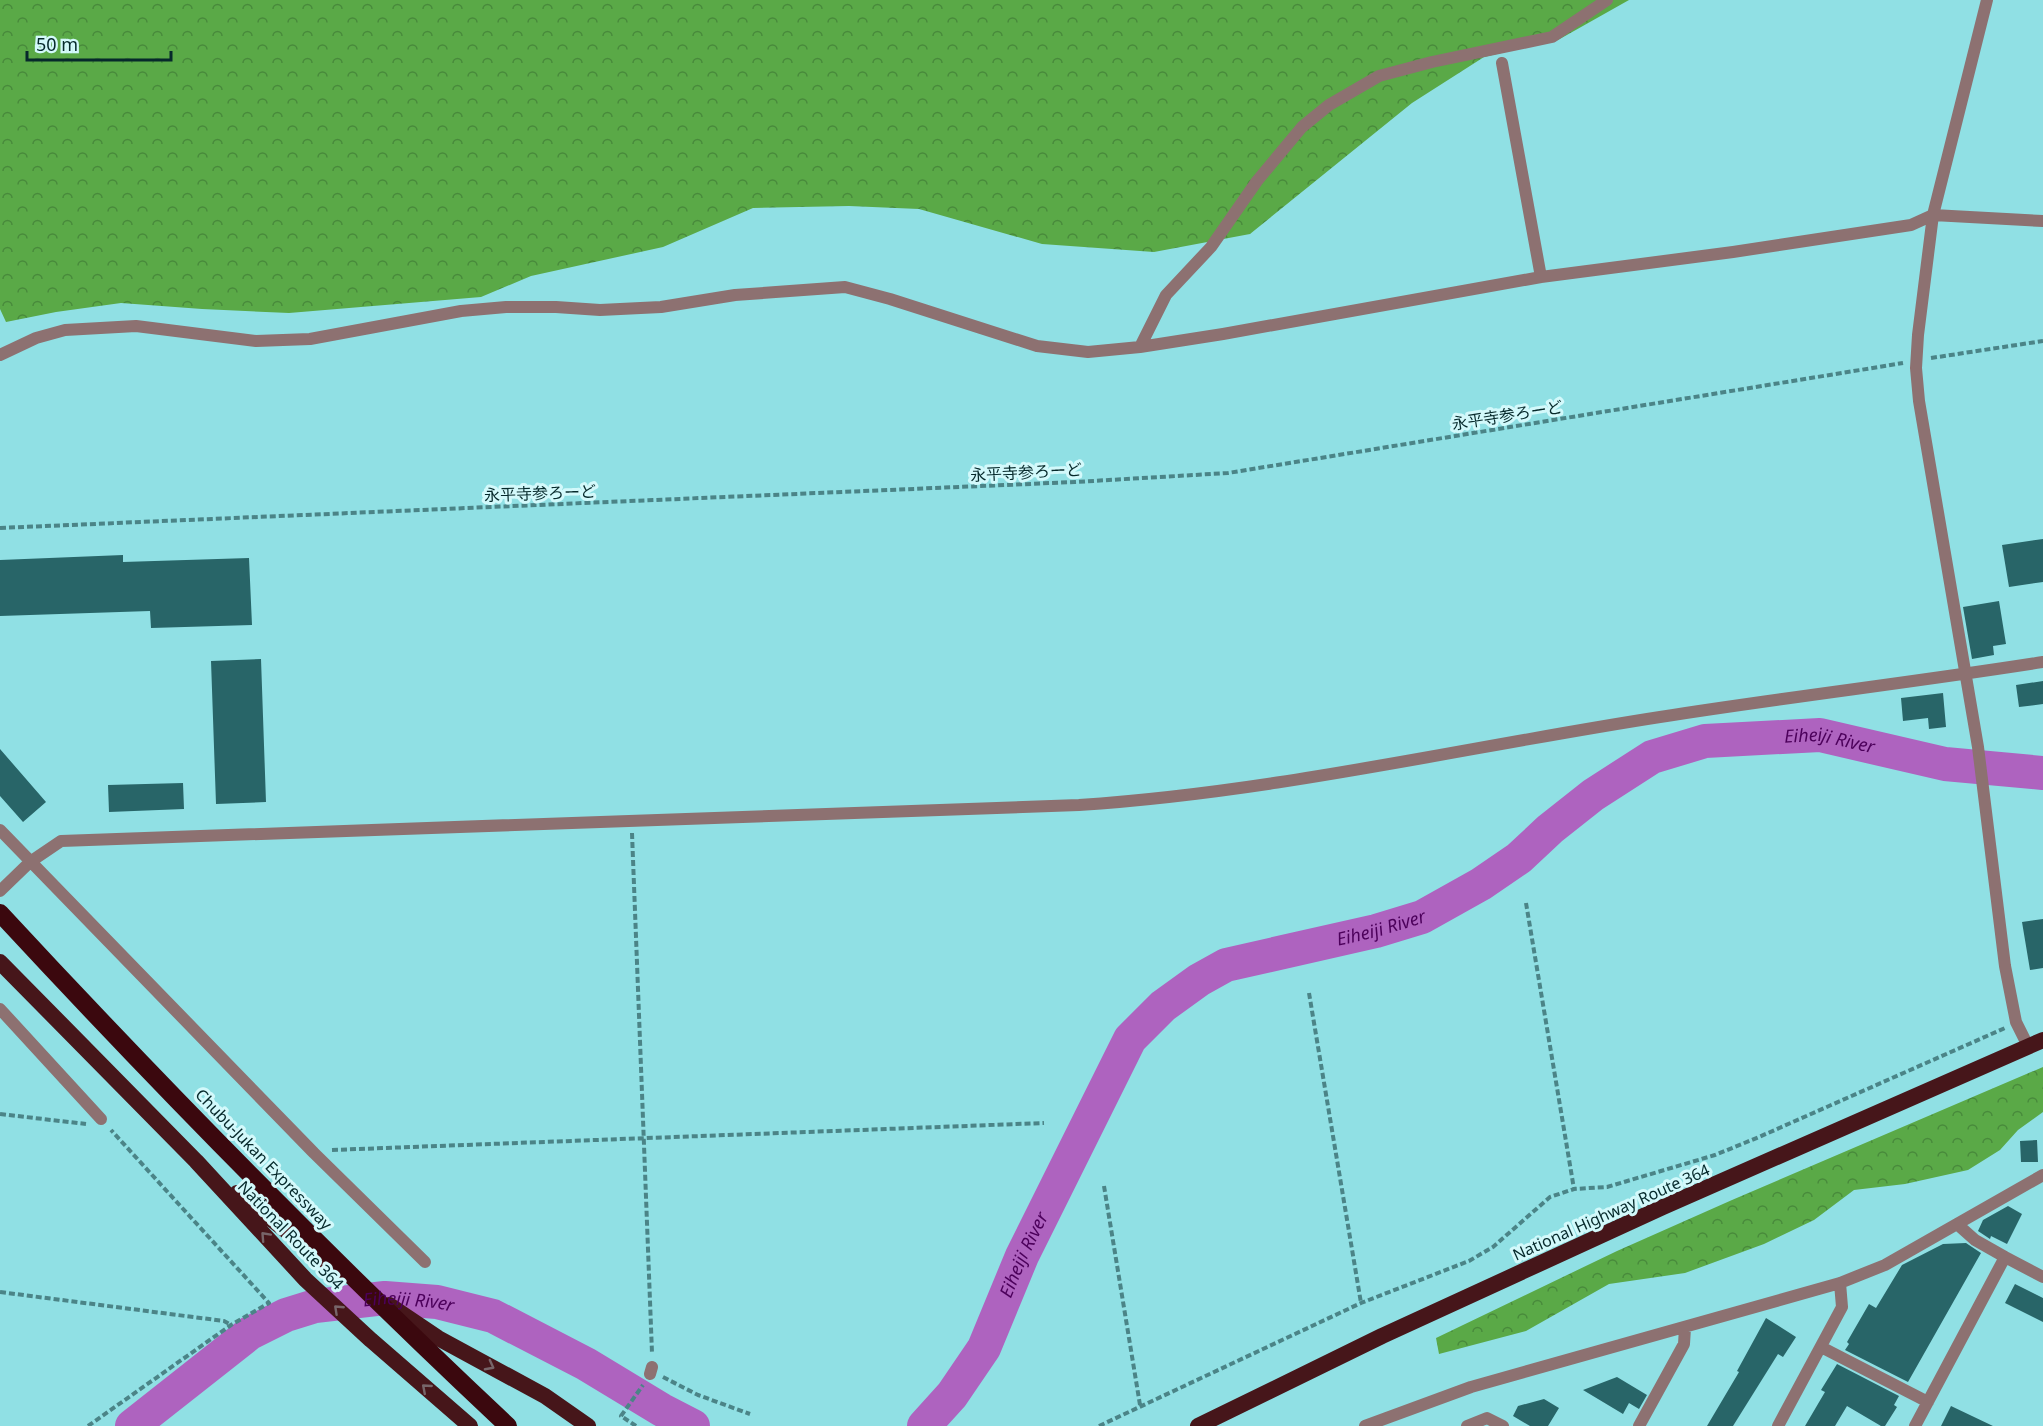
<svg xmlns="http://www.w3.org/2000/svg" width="2043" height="1426" viewBox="0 0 2043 1426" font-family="'Noto Sans','Noto Sans JP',sans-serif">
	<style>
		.forest { fill: url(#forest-crowns) }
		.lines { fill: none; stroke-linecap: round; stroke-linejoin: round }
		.river { stroke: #ae63bf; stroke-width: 34 }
		.building { fill: #286568 }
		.path { stroke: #4b8487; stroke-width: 4; stroke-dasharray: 6 3; stroke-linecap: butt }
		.minor { stroke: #8d7171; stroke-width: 12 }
		.trunk { stroke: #46161a; stroke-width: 16 }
		.motorway { stroke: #3b080e; stroke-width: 18 }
		.oneway { stroke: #776569 }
		.labels { text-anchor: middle; stroke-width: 6; stroke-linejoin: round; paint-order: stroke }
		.street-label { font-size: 16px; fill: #06292b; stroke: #d3f9fb }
		.water-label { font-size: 18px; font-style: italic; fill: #4c005b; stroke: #d3f9fb }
	</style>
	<defs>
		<pattern id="forest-crowns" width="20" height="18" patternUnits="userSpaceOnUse" patternTransform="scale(1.5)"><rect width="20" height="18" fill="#5aa947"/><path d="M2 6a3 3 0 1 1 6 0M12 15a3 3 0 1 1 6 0" fill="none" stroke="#488a3b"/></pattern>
	</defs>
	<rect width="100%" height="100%" fill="#90e0e4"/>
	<!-- forest -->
	<path class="forest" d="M0 0H1629L1558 40 1484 57 1412 103 1250 234 1154 252 1042 244 919 209 849 206 753 208 663 247 531 276 481 297 289 313 202 309 121 303 56 312 6 322 0 309Z
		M2043 1067V1112L2018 1130 2000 1150 1968 1170 1905 1184 1854 1190 1814 1220 1764 1244 1685 1273 1609 1284 1526 1331 1439 1354 1436 1338 1617 1251 1732 1200Z"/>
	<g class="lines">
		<!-- river -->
		<g class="river">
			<path id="s1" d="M132 1426 250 1333 286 1315 315 1306 385 1298 437 1302 493 1316 586 1364 662 1410 693 1426"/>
			<path id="s2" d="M924 1426 952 1395 984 1348 1022 1256 1130 1039 1163 1006 1199 980 1226 965 1376 931 1422 917 1481 884 1519 858 1550 829 1593 795 1652 757 1705 741 1820 735 1945 764 2043 773"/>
		</g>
	</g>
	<!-- building -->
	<path class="building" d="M2043 539V582L2009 587 2002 545Z
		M123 555V562L249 558 252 625 151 628 150 611 0 616V560Z
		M1999 601 2006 644 1993 646 1994 655 1972 659 1963 607Z
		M261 659 266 802 216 804 211 661Z
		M2043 681V704L2019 707 2016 685Z
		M1943 693 1946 727 1929 729 1928 718 1903 721 1901 698Z
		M0 749 46 802 23 822 0 796Z
		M183 783 184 809 109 812 108 785Z
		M2043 919V968L2030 970 2022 922Z
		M2037 1140 2038 1162H2021L2020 1141Z
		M2008 1206 2022 1214 2007 1244 1991 1236 1990 1239 1978 1231 1983 1220Z
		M1966 1243 1981 1253 1908 1382 1845 1350 1849 1344 1847 1342 1869 1304 1876 1308 1902 1265 1943 1244Z
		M2015 1284 2043 1298V1322L2005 1303Z
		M1766 1318 1796 1337 1783 1357 1778 1354 1733 1426H1707L1739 1372 1737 1371Z
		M1837 1364 1899 1396 1894 1405 1897 1407 1885 1426H1881L1847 1406 1835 1426H1805L1825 1392 1821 1390Z
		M1617 1377 1647 1395 1639 1409 1629 1403 1623 1414 1583 1390Z
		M1544 1399 1559 1408 1548 1426H1530L1513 1416 1518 1406Z
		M1951 1406 1993 1426H1941Z"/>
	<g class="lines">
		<!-- path -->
		<path class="path" d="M1931 358 2043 341
			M0 528 1075 482 1228 473 1903 363
			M632 833 652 1353
			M1526 903 1574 1189
			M1309 993 1361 1303
			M0 1114 86 1124
			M332 1150 1044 1123
			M1104 1186 1140 1405
			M0 1292 224 1321 231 1325
			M663 1377 698 1395 750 1414
			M88 1426 231 1325 269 1303 111 1130
			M636 1426 621 1416 643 1385
			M1099 1426 1361 1303 1469 1261 1493 1247 1550 1197 1574 1189 1607 1187 1715 1155 1759 1137 2005 1028"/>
		<!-- minor -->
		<path class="minor" d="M1987 0 1933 215 1918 335 1916 368 1919 401 1978 747 2005 966 2016 1022 2028 1046
			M1502 63 1541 277
			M1140 347 1166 295 1211 247 1257 181 1302 127 1329 105 1379 76 1432 62 1552 37 1607 0
			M0 355 36 338 65 330 136 326 256 341 310 339 461 311 506 307H556L600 310 661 307 735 295 845 287 890 299 1037 346 1088 352 1140 347 1223 334 1541 277 1733 252 1911 225 1933 215 2043 221
			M0 830 314 1153 425 1262
			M0 891 30 862 61 841 1079 805C1275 792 1466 747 1660 717 1787 697 1916 682 2043 662
			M0 1009 101 1119
			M2005 1257 2043 1277
			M1821 1347 1928 1402
			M650 1374 652 1367
			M1365 1426 1471 1387 1840 1283 1885 1265 2043 1175
			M1467 1426 1487 1418 1503 1426
			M1639 1426 1684 1344 1685 1328
			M1778 1426 1842 1307 1840 1283
			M1915 1426 2005 1257 1975 1240 1957 1224"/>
		<!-- trunk -->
		<path class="trunk" d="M0 962 196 1161 305 1279 371 1340 470 1426
			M237 1193 340 1272
			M389 1305 438 1338 545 1396 588 1426
			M1198 1426 1382 1336 1663 1207 2043 1040"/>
		<!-- motorway -->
		<path class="motorway" d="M0 913C163 1089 333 1262 508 1426"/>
	</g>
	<!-- one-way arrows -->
	<defs><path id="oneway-chevron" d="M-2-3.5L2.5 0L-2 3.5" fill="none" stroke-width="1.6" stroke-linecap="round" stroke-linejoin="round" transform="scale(1.5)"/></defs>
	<g class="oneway">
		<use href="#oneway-chevron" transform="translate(265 1236) rotate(-133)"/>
		<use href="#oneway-chevron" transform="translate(338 1309) rotate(-137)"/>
		<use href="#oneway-chevron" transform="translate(490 1366) rotate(28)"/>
		<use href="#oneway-chevron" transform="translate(426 1388) rotate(-139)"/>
	</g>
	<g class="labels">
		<!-- street labels -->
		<g class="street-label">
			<text transform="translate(1507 415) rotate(-9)" y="6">永平寺参ろーど</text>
			<text transform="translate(1026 472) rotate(-3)" y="6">永平寺参ろーど</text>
			<text transform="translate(540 493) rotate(-2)" y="6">永平寺参ろーど</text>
			<text transform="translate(264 1159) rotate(46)" y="6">Chubu-Jukan Expressway</text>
			<text transform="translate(1611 1212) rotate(-24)" y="6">National Highway Route 364</text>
			<text transform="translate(291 1235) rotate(46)" y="6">National Route 364</text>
		</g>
		<!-- water labels -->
		<g class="water-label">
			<text dy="6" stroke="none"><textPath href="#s2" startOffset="1226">Eiheiji River</textPath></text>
			<text dy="6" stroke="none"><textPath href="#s2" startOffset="722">Eiheiji River</textPath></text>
			<text dy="6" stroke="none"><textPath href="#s2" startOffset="200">Eiheiji River</textPath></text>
			<text dy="6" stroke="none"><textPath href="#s1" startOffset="315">Eiheiji River</textPath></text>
		</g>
	</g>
	<!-- scale -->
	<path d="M27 51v9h144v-9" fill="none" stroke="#06292b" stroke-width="3"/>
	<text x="36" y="51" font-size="18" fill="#06292b" stroke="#d3f9fb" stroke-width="4.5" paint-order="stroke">50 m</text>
</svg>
